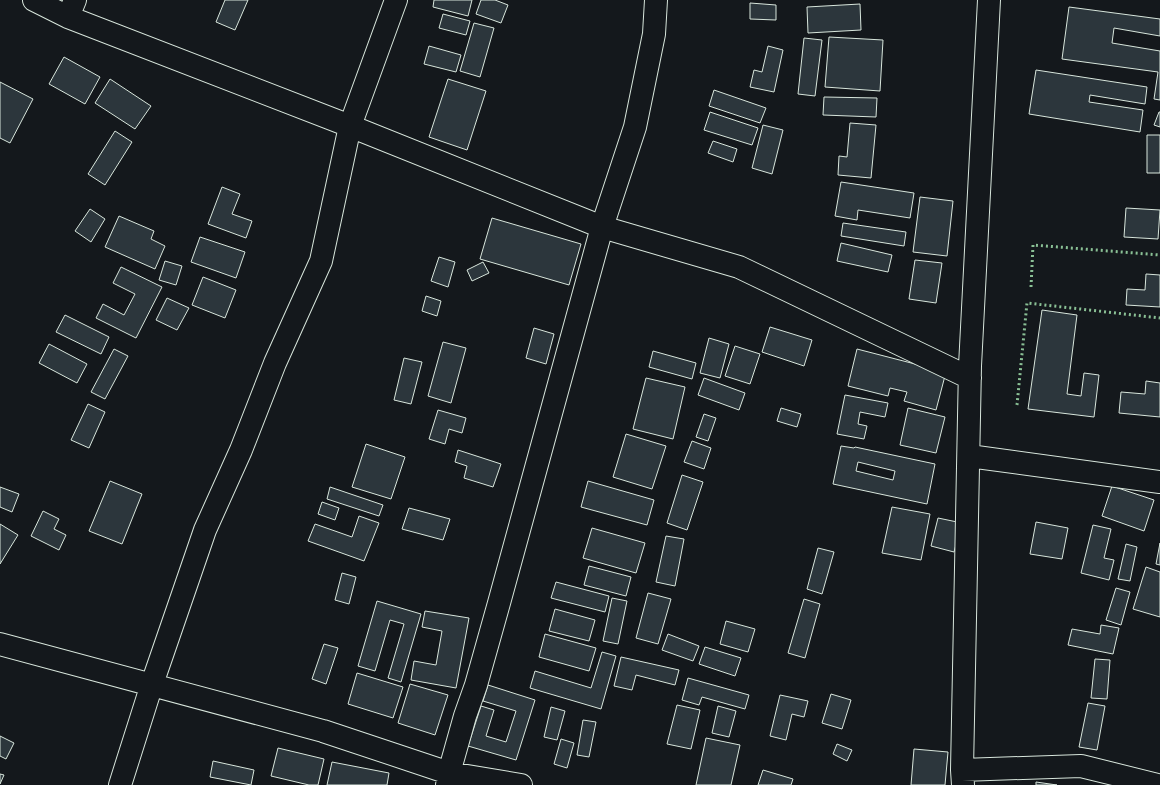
<svg xmlns="http://www.w3.org/2000/svg" width="1160" height="785" viewBox="0 0 1160 785" font-family="Barlow,sans-serif">
	<style>
		.building { fill: #2c363c; stroke: #d8e6dc; fill-rule: evenodd }
		.lines { fill: none; stroke-linecap: round; stroke-linejoin: round }
		.minor-casing { stroke: #d8e6dc; stroke-width: 24 }
		.minor { stroke: #14181c; stroke-width: 22 }
		.hedge { stroke: #8ac095; stroke-width: 3; stroke-dasharray: 2 3; stroke-linecap: butt }
	</style>
	<rect width="100%" height="100%" fill="#14181c"/>
	<!-- building -->
	<path class="building" d="M225 0H248L235 30 216 22Z
		M434 0H472L468 16 433 7Z
		M481 0H495L508 5 501 23 476 14Z
		M750 3 776 5V20L750 19Z
		M860 4 861 30 808 33 807 7Z
		M1069 7 1160 19V36L1114 28 1112 43 1160 51V100L1154 99 1158 72 1062 59Z
		M443 14 470 21 466 35 439 28Z
		M474 23 494 28 480 77 460 71Z
		M829 37 883 40 880 91 825 87Z
		M804 38 822 40 815 96 798 94Z
		M429 46 461 55 456 72 424 64Z
		M768 46 783 50 774 92 750 87 754 70 762 72Z
		M64 57 100 77 85 104 49 84Z
		M1036 70 1147 87 1145 104 1090 95 1089 102 1143 110 1140 132 1029 114Z
		M110 79 151 106 135 129 95 103Z
		M448 79 486 91 467 150 429 137Z
		M0 82 33 99 10 143 0 138Z
		M714 90 766 108 760 123 709 106Z
		M824 97 877 98 876 117 823 115Z
		M710 112 758 128 752 145 704 130Z
		M1159 112H1160V127L1154 125Z
		M850 123 876 125 871 178 838 175 839 156 847 157Z
		M763 125 783 130 772 174 752 168Z
		M115 131 132 142 105 185 88 174Z
		M1147 135H1160V173H1147Z
		M713 141 737 149 733 162 708 153Z
		M841 182 914 193 910 218 858 210 857 220 835 216Z
		M222 187 240 194 232 214 252 221 246 238 208 224Z
		M920 197 953 201 947 256 913 252Z
		M1126 208 1160 210 1158 239 1124 237Z
		M90 209 105 219 91 242 75 231Z
		M119 216 154 231 151 239 165 246 155 269 105 247Z
		M492 218 581 244 569 285 480 259Z
		M843 223 906 232 904 246 841 236Z
		M200 237 245 252 236 278 191 262Z
		M841 243 892 255 888 272 837 261Z
		M439 257 455 262 448 287 431 281Z
		M915 260 942 263 936 303 909 299Z
		M165 261 182 266 176 285 159 280Z
		M483 262 489 273 472 281 467 270Z
		M121 267 162 287 136 338 96 318 103 304 124 315 135 294 113 283Z
		M1146 274 1160 275V307L1126 305 1127 289 1145 290Z
		M203 277 236 290 225 318 192 305Z
		M426 296 441 301 437 316 422 311Z
		M167 298 189 308 177 330 156 320Z
		M1042 310 1077 315 1067 394 1081 396 1084 373 1099 375 1094 417 1028 409Z
		M65 315 109 337 101 354 56 332Z
		M770 327 812 340 804 366 762 352Z
		M534 328 554 334 546 364 526 358Z
		M709 338 729 344 720 378 700 373Z
		M443 342 466 348 451 403 428 396Z
		M49 344 87 364 77 383 39 363Z
		M735 346 760 354 750 384 725 376Z
		M114 349 128 356 105 399 91 392Z
		M857 349 946 372 936 410 904 401 907 392 890 388 888 396 848 386Z
		M653 351 696 363 692 379 649 367Z
		M404 358 422 362 411 404 394 400Z
		M646 378 685 387 673 439 633 429Z
		M704 378 745 393 739 410 698 395Z
		M1146 381 1160 383V417L1119 413 1121 392 1145 394Z
		M845 395 888 403 885 417 860 412 858 424 867 426 864 439 837 434Z
		M88 404 105 412 89 448 71 440Z
		M781 408 801 414 797 427 777 421Z
		M908 408 945 417 936 453 900 445Z
		M438 410 466 418 462 433 449 429 445 444 429 439Z
		M704 414 716 418 708 441 696 437Z
		M626 434 666 446 652 489 613 477Z
		M692 441 711 448 704 469 684 462Z
		M366 444 405 457 391 499 352 487Z
		M841 446 854 448 855 447 935 464 927 504 833 484ZM858 462 895 471 893 480 856 471Z
		M458 450 501 464 493 487 464 478 467 466 455 462Z
		M682 475 703 482 687 530 667 523Z
		M110 481 142 494 122 544 89 531Z
		M588 481 654 500 647 525 581 507Z
		M1112 486 1154 500 1144 531 1102 516Z
		M0 487 19 494 12 512 0 507Z
		M330 487 383 505 379 516 327 499Z
		M322 502 339 508 335 520 318 514Z
		M892 507 930 514 921 560 882 553Z
		M409 508 450 519 443 540 402 529Z
		M43 511 59 519 54 529 66 535 59 550 31 536Z
		M359 516 379 523 364 561 308 541 315 524 352 537Z
		M938 518 962 523 954 552 931 546Z
		M1036 522 1068 528 1062 559 1030 554Z
		M0 524 18 535 0 564Z
		M1093 525 1111 529 1104 558 1114 560 1109 580 1081 573Z
		M592 528 645 543 636 573 583 558Z
		M666 536 684 539 675 586 656 582Z
		M1160 543V565L1156 564Z
		M1126 544 1137 547 1130 581 1118 579Z
		M818 548 834 552 822 594 807 589Z
		M589 566 631 577 626 596 584 585Z
		M1146 567 1160 572V617L1133 609Z
		M342 573 356 577 349 604 335 600Z
		M556 582 609 596 605 612 551 598Z
		M1116 588 1130 592 1121 625 1106 620Z
		M648 593 671 599 658 644 636 638Z
		M612 598 627 601 618 644 603 641Z
		M804 599 820 604 805 658 788 653Z
		M377 601 421 614 401 682 388 678 404 624 390 620 375 671 358 666Z
		M555 609 595 620 589 641 549 631Z
		M425 611 469 618 456 688 411 680 414 661 436 665 442 631 422 627Z
		M726 621 755 629 748 652 720 644Z
		M1101 625 1119 628 1113 654 1068 645 1072 629 1100 634Z
		M545 634 596 648 589 671 539 657Z
		M668 634 699 646 693 661 662 650Z
		M324 644 338 648 326 684 312 679Z
		M705 647 741 658 735 676 699 664Z
		M602 652 616 656 601 709 530 688 535 671 591 688Z
		M621 657 679 670 675 685 636 675 632 690 614 686Z
		M1095 659 1110 660 1107 699 1091 698Z
		M357 673 403 687 393 718 348 704Z
		M688 678 749 695 745 709 702 697 699 705 682 700Z
		M410 684 448 695 435 735 398 723Z
		M488 685 535 700 516 760 468 746 481 706 494 710 486 736 506 742 516 711 483 701Z
		M831 694 851 700 842 729 822 723Z
		M780 695 808 701 804 717 792 714 786 740 770 736Z
		M1088 703 1105 706 1097 750 1079 747Z
		M677 705 700 710 691 749 667 744Z
		M718 706 736 711 729 737 712 733Z
		M551 707 565 711 557 740 544 737Z
		M583 720 596 722 589 757 577 755Z
		M0 736 14 743 6 759 0 756Z
		M706 738 740 745 731 785H696Z
		M561 739 574 743 567 768 554 764Z
		M837 744 852 750 847 761 833 754Z
		M278 748 324 759 318 785H309L271 776Z
		M914 749 948 752 945 785H911Z
		M213 761 254 770 251 785 210 777Z
		M332 762 389 773 387 785H327Z
		M763 770 793 779 791 785H758Z
		M0 774 4 775 0 784Z
		M1036 782 1057 785H1036Z"/>
	<g class="lines">
		<defs>
			<path id="minor" d="M34 0 68 17 350 126 602 227 739 267 970 378
				M68 17 75 0
				M969 456 1160 482
				M0 644 323 731 449 773 521 785
				M962 770 1081 766 1158 785
				M120 785 152 684 205 530 241 450 275 363 321 261 350 126 396 0
				M447 785 449 773 465 716 476 685 499 603 602 227 635 127 654 34 656 0
				M963 785 962 770 970 366 989 0"/>
		</defs>
		<!-- minor casing -->
		<use href="#minor" class="minor-casing"/>
		<!-- minor -->
		<use href="#minor" class="minor"/>
		<!-- hedge -->
		<path class="hedge" d="M1031 287 1033 245 1160 255
			M1017 405 1027 303 1160 318"/>
	</g>
</svg>
